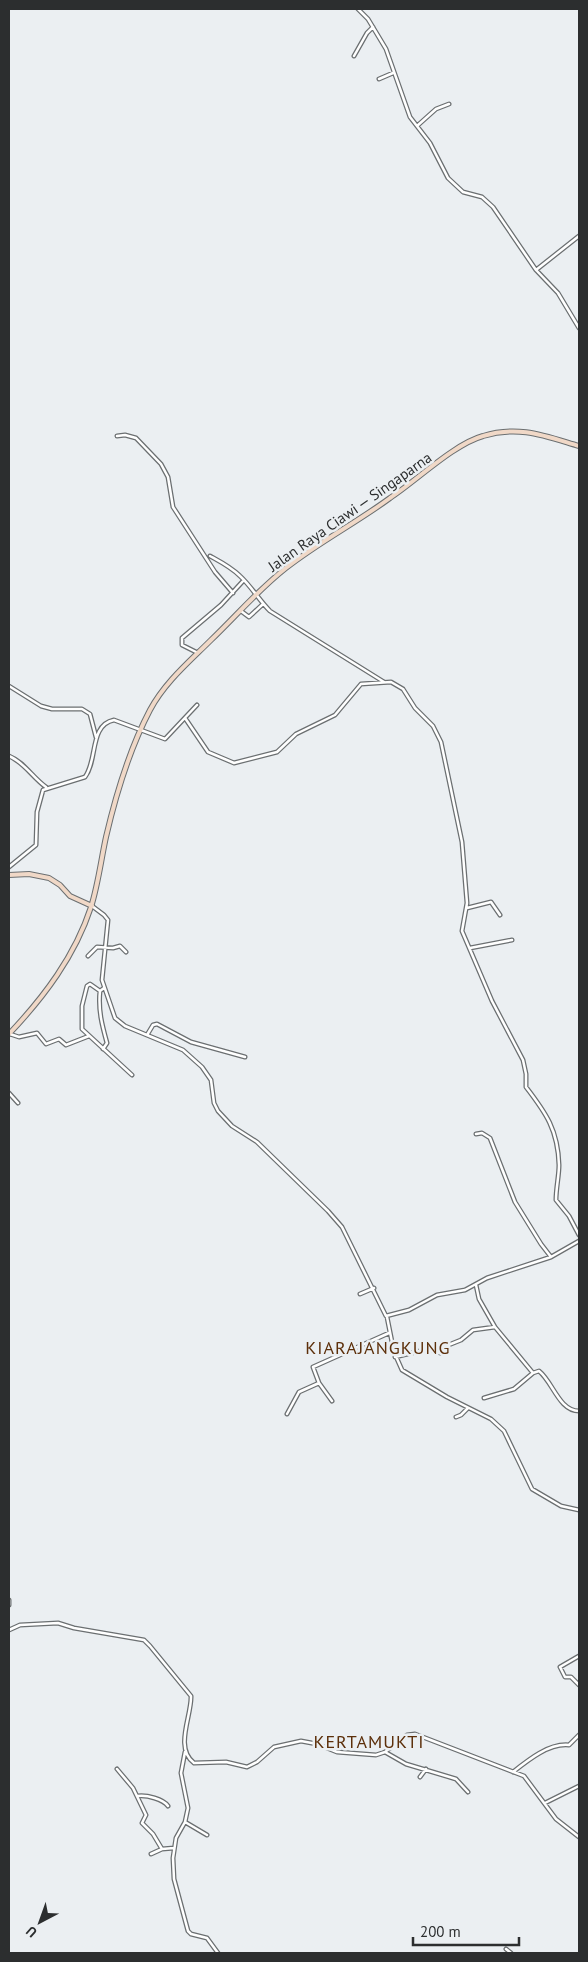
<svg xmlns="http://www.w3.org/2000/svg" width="588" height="1962" viewBox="0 0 588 1962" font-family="'PT Sans',sans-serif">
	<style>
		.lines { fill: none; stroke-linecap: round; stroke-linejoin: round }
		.street-casing { stroke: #6b6f71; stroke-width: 5 }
		.secondary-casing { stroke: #6b6f71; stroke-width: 6 }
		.street { stroke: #fff; stroke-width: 2.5 }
		.secondary { stroke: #f0d8c7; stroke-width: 4 }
		.labels { text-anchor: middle; stroke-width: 5; stroke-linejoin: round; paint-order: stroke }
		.street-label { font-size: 15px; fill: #2c2e2f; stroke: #ebeff2 }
		.quarter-label { font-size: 18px; letter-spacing: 1px; fill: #5c2f0a; stroke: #ebeff2 }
	</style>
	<rect width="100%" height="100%" fill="#ebeff2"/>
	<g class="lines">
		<defs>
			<path id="street" d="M358 9 368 19 386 49 410 117 430 143 448 178 463 192 482 197 493 207 536 270 558 293 579 328
				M354 56 367 33 373 27
				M379 79 393 73
				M417 126 436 109 449 104
				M536 270 579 236
				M117 436 125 435 136 438 161 464 168 477 173 507 215 572 233 593
				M210 556C221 562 231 567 240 576 251 586 259 600 270 611L384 682
				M241 611 249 617 263 604
				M198 653 182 645V638L221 605 244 580
				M9 686 41 706 52 709H82L90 714 96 737
				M185 718 208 752 234 763 277 752 296 734 335 715 361 684 391 682 403 689 415 708 433 726 441 742 462 842 467 903 462 931 492 1001 523 1060 526 1074V1087C546 1113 558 1130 559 1165 559 1176 556 1188 556 1200L569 1216 579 1235
				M9 756C24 762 33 778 46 787
				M9 867 36 845 37 812 43 790 85 777C98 760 89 725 114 720L165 739 197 705
				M92 906 104 915 108 920 102 980 115 1018 125 1026 183 1050 202 1067 211 1080 214 1103 218 1111 232 1126 257 1142 328 1211 342 1227 386 1316 409 1310 437 1295 465 1290 487 1278 551 1257 579 1241
				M467 908 491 902 500 915
				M470 948 512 940
				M88 956 97 947 113 948 120 946 126 952
				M100 991 90 984 87 986 82 1006V1029L132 1075
				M10 1034 19 1037 37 1033 46 1044 59 1039 66 1045 89 1036
				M147 1035 153 1025 157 1024 191 1042 245 1057
				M103 1049 107 1043C102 1025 98 1010 100 991L104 988
				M9 1093 18 1103
				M476 1134 482 1133 490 1138 515 1202 541 1244 551 1257
				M360 1294 374 1288
				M387 1317 394 1352 402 1370 447 1397 491 1419 504 1431 532 1489 561 1506 579 1510
				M495 1327 533 1373
				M395 1357 428 1349 440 1353 446 1346 461 1340 473 1330 495 1327 479 1299 476 1285
				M319 1383 332 1401
				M484 1398 514 1389 533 1373 539 1371C553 1382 559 1411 579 1411
				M287 1414 299 1392 319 1383 313 1367 389 1333
				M456 1417 461 1415 468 1408
				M9 1605V1600
				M9 1630 20 1625 58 1623 74 1628 144 1640 150 1646 191 1696C192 1715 174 1748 194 1763L226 1762 247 1767 257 1762 274 1747 301 1741 317 1744 337 1752 376 1755 385 1752 407 1735 415 1734 524 1776 556 1819 579 1837
				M579 1656 560 1667 565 1677H571L579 1685
				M185 1752 181 1773 188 1808 185 1822 176 1838 173 1858 174 1879 188 1931 191 1934 207 1938 218 1953
				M385 1752 406 1764 456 1779 468 1792
				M117 1769 133 1788 146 1815 142 1823 153 1834 162 1849
				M513 1772C528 1760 549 1743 569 1745L579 1735
				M420 1777 426 1769
				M138 1796C147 1795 163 1799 168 1806
				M545 1803 579 1786
				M185 1822 207 1835
				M151 1854 162 1849 174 1848
				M506 1949 511 1953"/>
			<path id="secondary" d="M9 875 29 874 49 878 60 885 70 896 92 906
				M9 1034C44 997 75 956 91 907 98 885 101 860 106 837 116 794 129 750 150 710 165 682 189 662 211 640 236 616 259 589 286 568 319 542 356 523 390 498 416 481 454 444 483 436 519 425 545 436 579 446"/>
		</defs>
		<!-- street casing -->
		<use href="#street" class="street-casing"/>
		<!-- secondary casing -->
		<use href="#secondary" class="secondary-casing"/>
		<!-- street -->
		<use href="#street" class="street"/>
		<!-- secondary -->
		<use href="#secondary" class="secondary"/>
	</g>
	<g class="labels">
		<!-- street labels -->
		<g class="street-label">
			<text transform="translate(350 512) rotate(-35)" y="5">Jalan Raya Ciawi — Singaparna</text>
		</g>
		<!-- quarter labels -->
		<g class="quarter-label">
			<text x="378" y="1354">KIARAJANGKUNG</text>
			<text x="369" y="1748">KERTAMUKTI</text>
		</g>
	</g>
	<!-- border -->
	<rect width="588" height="1962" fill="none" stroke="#2c2e2f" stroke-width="20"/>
	<!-- north arrow -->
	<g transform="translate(40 1922) rotate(221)" stroke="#ebeff2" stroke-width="4" paint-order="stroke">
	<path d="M0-4L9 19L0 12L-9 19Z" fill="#2c2e2f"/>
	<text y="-8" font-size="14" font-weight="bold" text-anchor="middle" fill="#2c2e2f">U</text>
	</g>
	<!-- scale -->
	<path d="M413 1937v8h106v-8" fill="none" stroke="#2c2e2f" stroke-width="2.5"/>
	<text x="420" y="1937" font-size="15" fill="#2c2e2f" stroke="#ebeff2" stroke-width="4" paint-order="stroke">200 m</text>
</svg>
